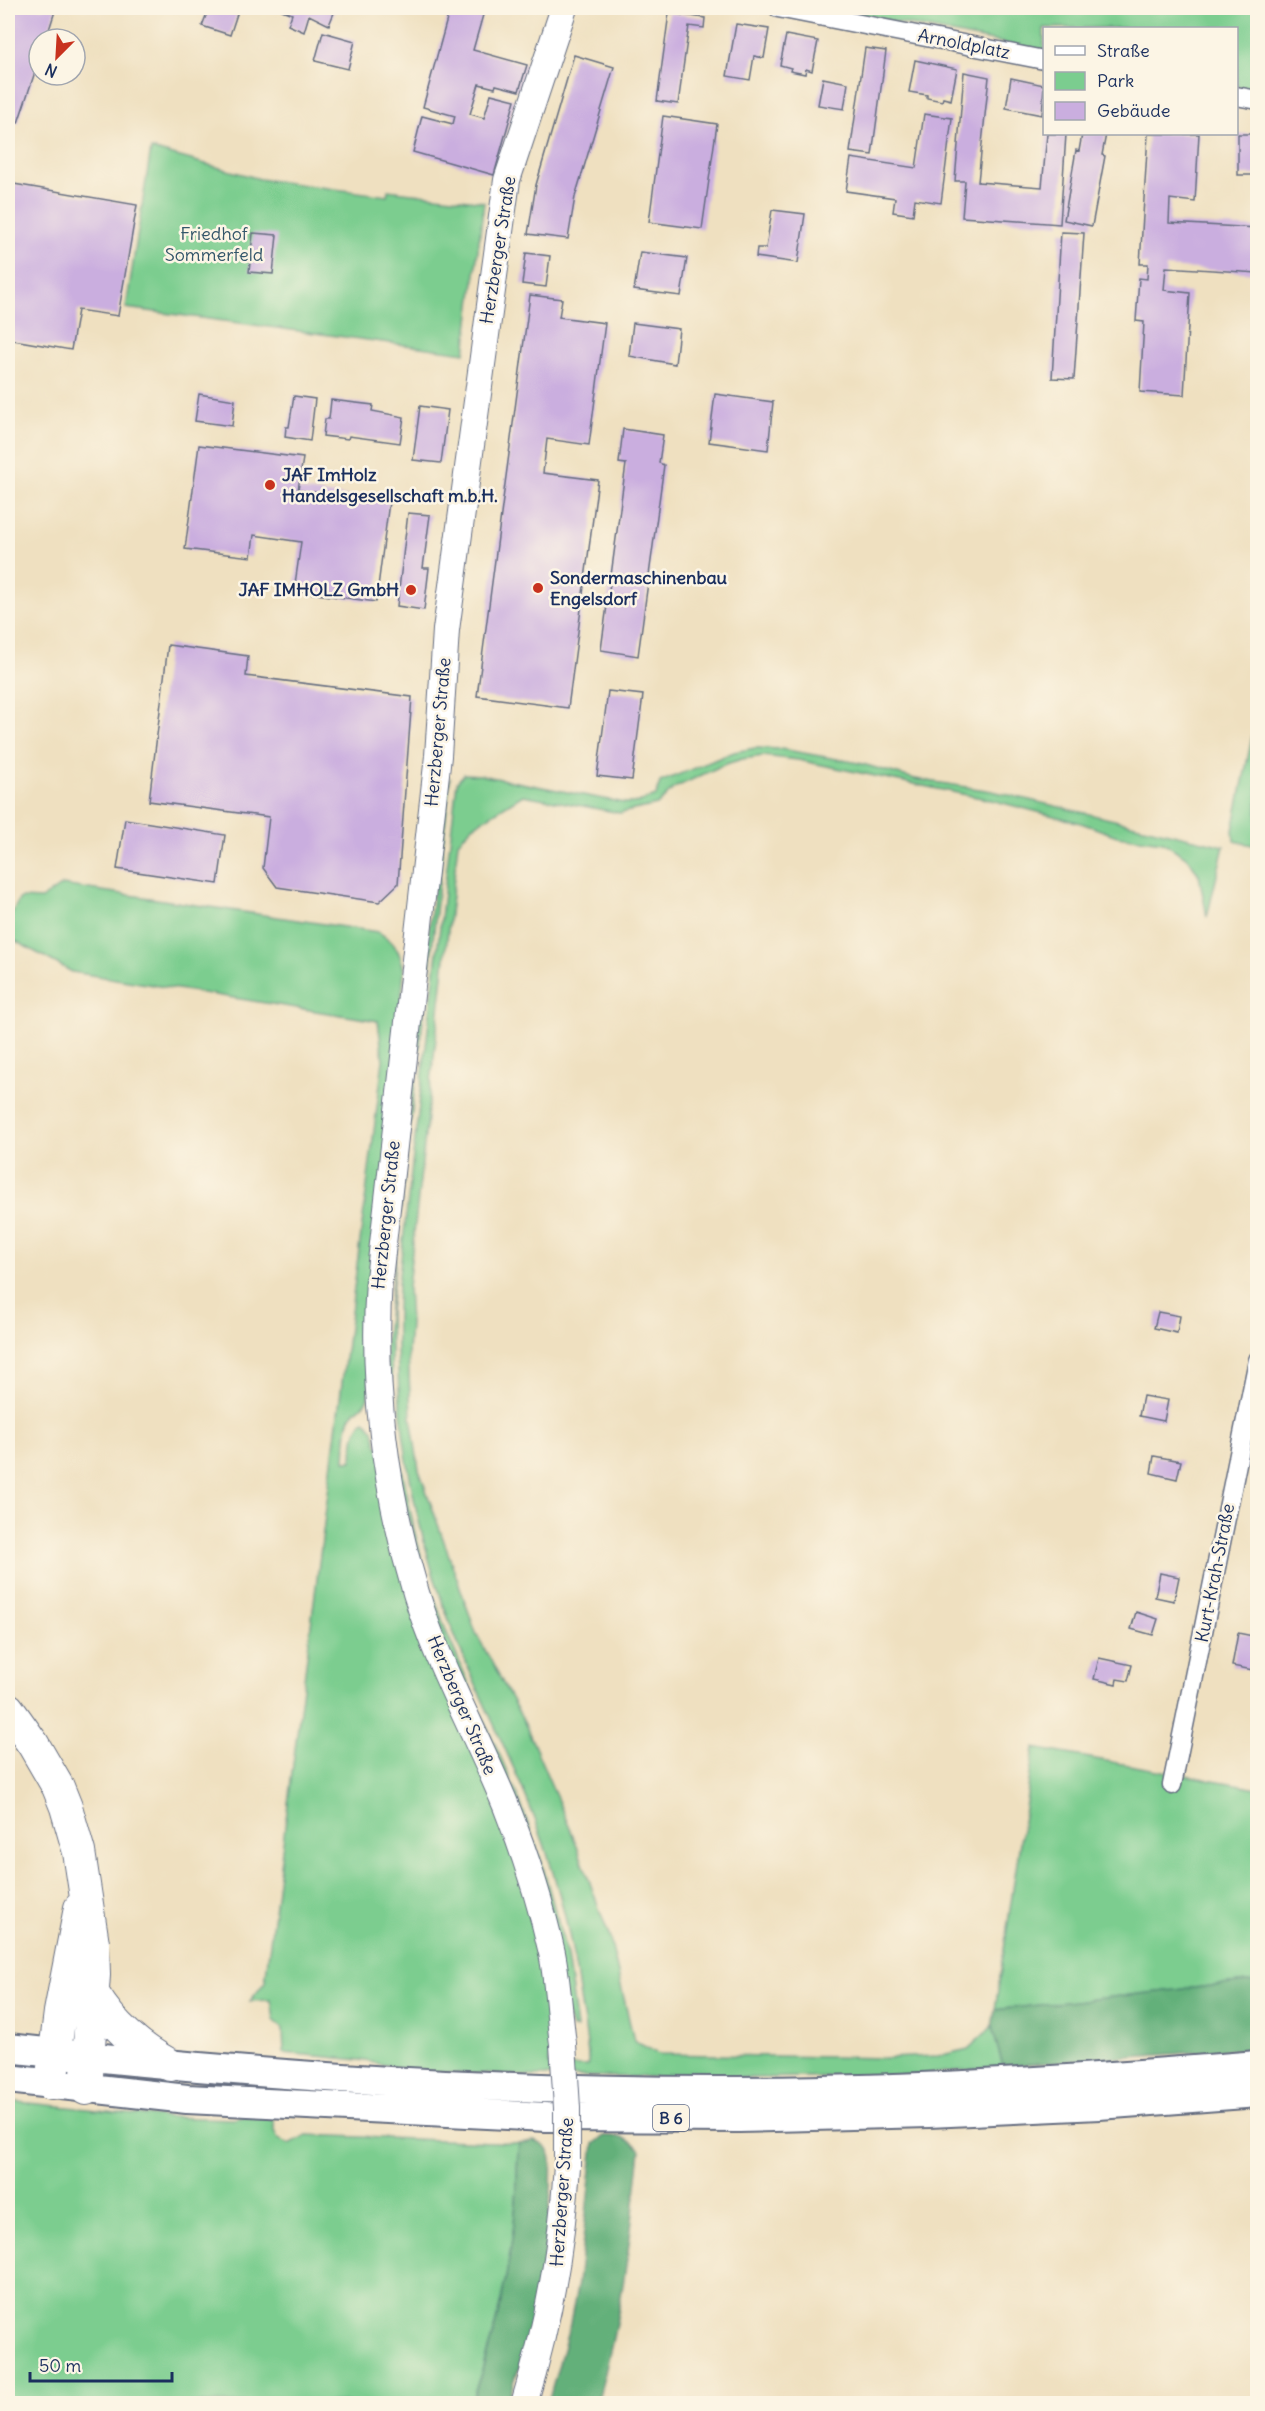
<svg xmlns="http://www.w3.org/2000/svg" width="1265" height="2411" viewBox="0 0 1265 2411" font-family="Delius,sans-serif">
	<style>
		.green { fill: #7bcd8f; stroke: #4b7e76; stroke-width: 1.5 }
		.forest { fill: #64b07a; stroke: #40706c; stroke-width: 1.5 }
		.building { fill: #caaedf }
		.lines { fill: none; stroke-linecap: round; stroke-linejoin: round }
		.minor-casing { stroke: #656d80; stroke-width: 21 }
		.secondary-casing { stroke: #656d80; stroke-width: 28 }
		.primary-casing { stroke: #656d80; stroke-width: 32 }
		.motorway-casing { stroke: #656d80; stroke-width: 34 }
		.minor { stroke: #fff; stroke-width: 18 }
		.secondary { stroke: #fff; stroke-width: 26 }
		.primary { stroke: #fff; stroke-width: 28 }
		.motorway { stroke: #fff; stroke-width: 32 }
		.secondary-bridge-casing { stroke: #656d80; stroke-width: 28; stroke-linecap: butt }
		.secondary-bridge { stroke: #fff; stroke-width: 26 }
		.poi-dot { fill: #c8321e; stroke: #fcf5e5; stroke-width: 2 }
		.labels { text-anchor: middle; stroke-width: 5; stroke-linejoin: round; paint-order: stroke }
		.shield { fill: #fcf5e5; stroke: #5e6a86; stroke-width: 1.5 }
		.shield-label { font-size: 16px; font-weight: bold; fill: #1b2f5e }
		.street-label { font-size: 18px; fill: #1b2f5e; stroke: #fcf5e5 }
		.park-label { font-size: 18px; fill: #33566a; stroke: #fcf5e5 }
		.poi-label { font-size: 18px; font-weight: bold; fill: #1b2f5e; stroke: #fcf5e5; text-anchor: start }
	</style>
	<rect width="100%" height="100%" fill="#fcf5e5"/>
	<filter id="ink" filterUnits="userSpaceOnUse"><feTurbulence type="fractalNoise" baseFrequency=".0167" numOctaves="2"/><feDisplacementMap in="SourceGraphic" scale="12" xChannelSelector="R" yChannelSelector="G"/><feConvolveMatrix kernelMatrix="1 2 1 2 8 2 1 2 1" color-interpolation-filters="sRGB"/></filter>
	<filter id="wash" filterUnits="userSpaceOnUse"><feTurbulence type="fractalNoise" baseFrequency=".008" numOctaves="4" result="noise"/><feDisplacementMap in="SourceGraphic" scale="24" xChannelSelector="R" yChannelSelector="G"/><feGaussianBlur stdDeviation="1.35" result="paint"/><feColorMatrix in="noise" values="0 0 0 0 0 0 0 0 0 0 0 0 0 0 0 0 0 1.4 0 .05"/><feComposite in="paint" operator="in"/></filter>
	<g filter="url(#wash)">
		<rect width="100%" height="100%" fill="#efe0c0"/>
		<!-- green -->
		<path class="green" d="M829 8H1257V91L1237 87 1236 28H1044V51L833 10Z
			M151 149 260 179 387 196 388 190 484 202 465 353 126 308Z
			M1257 713V846L1234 841 1233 830Z
			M755 748 781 749 859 763 915 779 992 791 1224 846 1207 917 1199 875 1189 859 1163 842 1117 836 1081 823 991 800 798 760 763 756 742 759 723 765 674 788 657 805 620 813 523 795 473 826 458 842 408 1287 410 1324 408 1352 411 1417 419 1470 476 1633 526 1726 574 1838 610 1939 634 2041 659 2054 887 2058 938 2056 968 2049 992 2027 1003 2066 919 2075 751 2078 527 2076 415 2071 360 2060 284 2053 283 2029 274 2020 271 2000 250 2001 265 1982C303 1674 346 1368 383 1060L378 1021 72 972 8 937V921L20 898 41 899 62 885 378 932C395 942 400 951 404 970L368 1398C364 1406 357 1408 351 1416 345 1426 346 1448 345 1461H352C354 1447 352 1430 364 1421L368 1423 373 1430 532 1911 556 2040 550 2042 549 2065 588 2066C589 2043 583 2020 580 1998 571 1930 553 1861 526 1797 503 1741 475 1688 453 1631 410 1520 392 1402 398 1284L457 782 464 774 480 775 624 803H636L656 796 660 782 734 752Z
			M450 779 430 968 425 964 446 784Z
			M424 973 427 974 428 979 406 1161 390 1313 392 1388 398 1448 414 1529 427 1577 446 1631 520 1802 540 1856 567 1955 577 2028H572L423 1577 399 1481 385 1347Z
			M1034 1748 1257 1788V1981L995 2010Z
			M8 2101 167 2117 234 2119 246 2116 274 2119V2130L278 2139 290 2144 306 2135 519 2143C516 2163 518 2182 516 2202 511 2271 494 2339 471 2403L8 2404Z"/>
		<!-- forest -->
		<path class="forest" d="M1257 1981V2048L1003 2066 992 2027 995 2010Z
			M604 2136C617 2135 632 2139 640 2150 631 2237 621 2319 597 2403H548L570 2324 578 2283 594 2144Z
			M534 2141C539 2143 546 2145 549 2151 553 2160 551 2177 551 2187 548 2260 532 2335 507 2403H471C494 2339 511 2271 516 2202 518 2182 516 2163 519 2143Z"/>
		<g id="blocks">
			<!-- building -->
			<path class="building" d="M8 8H56L46 39H39V60L18 123 8 120Z
				M209 8H239L230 35 202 26Z
				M283 8H336L329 25 309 15 304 32 288 25 292 14 282 10Z
				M450 8H485L473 50 527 65 519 91 496 85 495 88 479 84 470 114 484 118 491 94 515 100 494 175 413 152 422 116 453 124 455 116 423 107Z
				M669 13 705 18 704 28 689 26 678 104 657 101Z
				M736 24 769 29 764 58 754 56 750 80 727 76Z
				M323 32 355 41 348 69 315 61Z
				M786 35 818 41 812 71 806 69 805 74 790 71 791 68 780 65Z
				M865 48 886 51 872 155 850 152Z
				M574 55 614 67 575 197 568 239 528 234 536 185Z
				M915 60 957 69 951 100 943 98 942 101 927 98V95L909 92Z
				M964 72 989 77 978 182 1042 187 1047 134H1066L1060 224 962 217 965 181H955Z
				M823 78 848 83 844 109 818 105Z
				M1011 78 1044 85 1042 115 1006 108Z
				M924 114 952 118 941 203 915 199 913 215 893 212 895 198 846 191 851 158 916 168Z
				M663 116 717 124 702 229 649 222Z
				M1082 134H1106L1102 155 1105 156 1092 226 1064 220 1076 150 1079 151Z
				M1148 134H1199L1195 202 1170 199 1169 223 1258 228V273L1166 267 1164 290 1190 293 1184 395 1140 392 1144 322 1136 321 1139 278 1147 279 1148 264H1140Z
				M1238 134H1258V175H1238Z
				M8 183 137 205 118 316 78 310 71 350 8 339Z
				M772 210 805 214 798 263 756 257 757 248H766Z
				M1061 232 1084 233 1074 379 1052 378Z
				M253 233 277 235 273 274 249 272Z
				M640 252 687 258 681 296 634 290Z
				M526 253 550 256 546 287 522 284Z
				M530 295 562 299 559 317 605 323 589 445 547 439 543 473 598 480 568 708 477 696Z
				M633 323 679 329 675 364 629 356Z
				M199 394 235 400 232 426 195 421Z
				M715 394 773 402 768 450 709 442Z
				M294 396 315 399 310 441 285 437 286 427H289Z
				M331 400 373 405 372 411 404 417 400 443 349 436 348 439 323 436 325 419H329Z
				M420 406 448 410 441 463 413 460Z
				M623 429 663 435 659 463 664 465 638 656 601 650 626 464 619 463Z
				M199 445 303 458 298 490 389 502 376 602 294 591 301 542 254 535 251 557 185 549Z
				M408 513 430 515 423 568H429L424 610 397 606Z
				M168 645 248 656 246 676 412 697 398 884 379 902 277 887 263 868 269 817 149 801Z
				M608 691 643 695 632 780 597 776Z
				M125 819 225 835 218 884 117 869Z
				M1158 1312 1180 1316 1177 1333 1154 1328Z
				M1143 1396 1168 1400 1164 1421 1139 1416Z
				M1154 1456 1181 1461 1177 1479 1151 1473Z
				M1160 1573 1179 1577 1174 1601 1155 1597Z
				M1136 1612 1158 1619 1153 1635 1131 1629Z
				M1238 1633 1258 1637V1671L1232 1666Z
				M1099 1658 1132 1665 1128 1681 1117 1679 1116 1684 1094 1679Z"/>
		</g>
	</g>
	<g filter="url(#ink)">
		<use href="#blocks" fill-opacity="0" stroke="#656d80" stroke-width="1.5"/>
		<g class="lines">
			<defs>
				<path id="minor" d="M778 8 1044 60
					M1236 96 1258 100
					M1172 1785 1258 1360"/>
				<path id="secondary" d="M563 2044C559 2014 558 1983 552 1953 541 1903 525 1854 506 1806 477 1735 438 1667 416 1593 385 1490 372 1385 379 1279L438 756 446 630 507 180 564 8
					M524 2404C548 2325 562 2248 567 2166"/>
				<path id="primary" d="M8 2048C249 2075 492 2092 736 2091 910 2091 1084 2079 1258 2065
					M8 2079 187 2099 546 2117 739 2118 929 2113 1099 2105 1258 2093"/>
				<path id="motorway" d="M8 1709 33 1744 58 1787 66 1807 79 1852 93 1943 94 1975 86 2089
					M94 1995C114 2027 138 2047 170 2065
					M51 2084 60 2012 80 1908"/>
			</defs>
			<!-- minor casing -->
			<use href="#minor" class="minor-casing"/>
			<!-- secondary casing -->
			<use href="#secondary" class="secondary-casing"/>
			<!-- primary casing -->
			<use href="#primary" class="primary-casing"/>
			<!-- motorway casing -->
			<use href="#motorway" class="motorway-casing"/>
			<!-- minor -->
			<use href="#minor" class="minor"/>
			<!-- secondary -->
			<use href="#secondary" class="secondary"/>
			<!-- primary -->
			<use href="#primary" class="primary"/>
			<!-- motorway -->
			<use href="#motorway" class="motorway"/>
			<defs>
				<path id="secondary-bridge" d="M563 2044 567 2108V2166"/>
			</defs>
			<!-- secondary-bridge casing -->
			<use href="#secondary-bridge" class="secondary-bridge-casing"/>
			<!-- secondary-bridge -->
			<use href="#secondary-bridge" class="secondary-bridge"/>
		</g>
	</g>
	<!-- markers -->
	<g class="poi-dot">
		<circle cx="270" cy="485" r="6"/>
		<circle cx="538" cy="588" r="6"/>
		<circle cx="411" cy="590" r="6"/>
	</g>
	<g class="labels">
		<!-- shield labels -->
		<rect class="shield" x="653" y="2105" width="36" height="26" rx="4.5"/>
		<g class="shield-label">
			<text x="671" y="2124">B 6</text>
		</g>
		<!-- street labels -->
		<g class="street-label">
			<text transform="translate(964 44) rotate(11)" y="6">Arnoldplatz</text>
			<text transform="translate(498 250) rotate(-81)" y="6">Herzberger Straße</text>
			<text transform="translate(438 732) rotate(-85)" y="6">Herzberger Straße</text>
			<text transform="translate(386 1215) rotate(-84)" y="6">Herzberger Straße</text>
			<text transform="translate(1215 1573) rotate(-79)" y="6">Kurt-Krah-Straße</text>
			<text transform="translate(462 1705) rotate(67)" y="6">Herzberger Straße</text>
			<text transform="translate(562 2192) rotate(-86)" y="6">Herzberger Straße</text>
		</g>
		<!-- park labels -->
		<g class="park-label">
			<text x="214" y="240">Friedhof<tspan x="214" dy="21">Sommerfeld</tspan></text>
		</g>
		<!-- poi labels -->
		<g class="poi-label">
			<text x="282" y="481">JAF ImHolz<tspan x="282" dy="21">Handelsgesellschaft m.b.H.</tspan></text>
			<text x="550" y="584">Sondermaschinenbau<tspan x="550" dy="21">Engelsdorf</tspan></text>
			<text x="399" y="596" text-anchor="end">JAF IMHOLZ GmbH</text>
		</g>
	</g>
	<!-- margin -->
	<rect width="1265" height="2411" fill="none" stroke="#fcf5e5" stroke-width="30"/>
	<!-- legend -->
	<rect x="1043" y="27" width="195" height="108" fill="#fcf5e5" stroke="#a2a6af" stroke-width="1.5"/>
	<rect x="1055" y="46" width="30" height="9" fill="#ffffff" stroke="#a2a6af" stroke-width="1.5"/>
	<text x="1097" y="57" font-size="18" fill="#1b2f5e">Straße</text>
	<rect x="1055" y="72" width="30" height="18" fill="#7bcd8f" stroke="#a2a6af" stroke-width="1.5"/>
	<text x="1097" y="87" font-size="18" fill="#1b2f5e">Park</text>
	<rect x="1055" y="102" width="30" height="18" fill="#caaedf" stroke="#a2a6af" stroke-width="1.5"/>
	<text x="1097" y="117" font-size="18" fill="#1b2f5e">Gebäude</text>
	<!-- north arrow -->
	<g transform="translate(57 57) rotate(204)"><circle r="28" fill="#fcf5e5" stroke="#a2a6af" stroke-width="1.5"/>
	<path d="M0-4.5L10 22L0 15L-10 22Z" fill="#c8321e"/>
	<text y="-9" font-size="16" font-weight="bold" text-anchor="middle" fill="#1b2f5e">N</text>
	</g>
	<!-- scale -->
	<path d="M30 2372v9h142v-9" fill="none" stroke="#1b2f5e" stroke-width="3"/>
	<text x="39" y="2372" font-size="18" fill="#1b2f5e" stroke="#fcf5e5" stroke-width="4.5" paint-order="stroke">50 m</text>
</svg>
